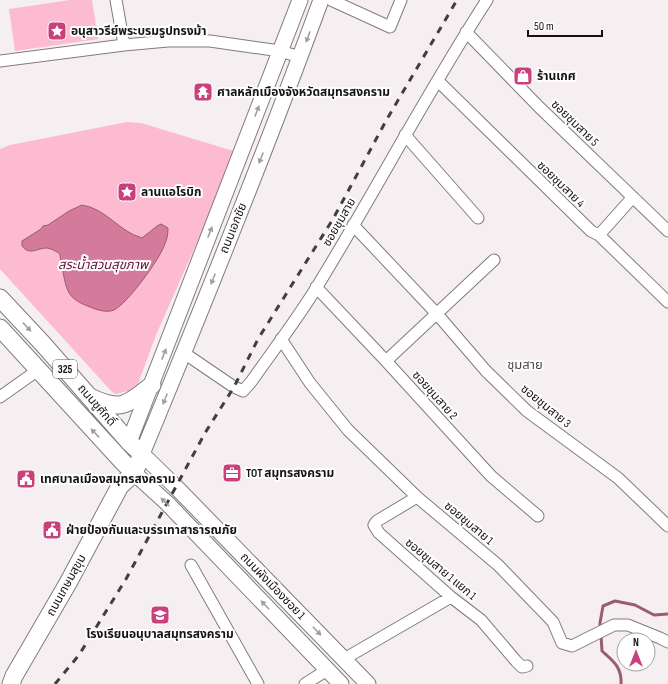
<svg xmlns="http://www.w3.org/2000/svg" width="668" height="684" viewBox="0 0 668 684" font-family="'Sofia Sans Condensed','Noto Sans Thai',sans-serif">
	<style>
		.green { fill: #fcbbd1 }
		.water { fill: #d47a9b; stroke: #9b5b72 }
		.lines { fill: none; stroke-linecap: round; stroke-linejoin: round }
		.stream { stroke: #9b5b72; stroke-width: 3 }
		.street-casing { stroke: #827b7d; stroke-width: 13 }
		.secondary-casing { stroke: #827b7d; stroke-width: 17 }
		.primary-casing { stroke: #827b7d; stroke-width: 19 }
		.street { stroke: #fff; stroke-width: 11 }
		.secondary { stroke: #fff; stroke-width: 15 }
		.primary { stroke: #fff; stroke-width: 17 }
		.rail { stroke: #413e3f; stroke-width: 3; stroke-dasharray: 7 7; stroke-linecap: butt }
		.oneway { fill: #a1a0a1 }
		.labels { text-anchor: middle; stroke-width: 4; stroke-linejoin: round; paint-order: stroke }
		.shield { fill: #fefefe; stroke: #5b595a; stroke-width: 1 }
		.shield-label { font-size: 11px; font-weight: bold; fill: #151213 }
		.poi-label { font-size: 12px; font-weight: bold; fill: #151213; stroke: #fefefe; text-anchor: start }
		.street-label { font-size: 12px; fill: #151213; stroke: #fefefe }
		.water-label { font-size: 13px; font-style: italic; fill: #631238; stroke: #fefefe }
		.neighbourhood-label { font-size: 13px; fill: #4d4748; stroke: #fefefe }
	</style>
	<rect width="100%" height="100%" fill="#f6eff1"/>
	<!-- green -->
	<path class="green" d="M70 0H92L98 39 15 51 9 9Z
		M127 122 141 123 237 152 156 335 138 384 128 391 116 394 112 392 0 269V149L10 145Z"/>
	<!-- water -->
	<path class="water" d="M82 205C107 209 118 231 142 238L157 226 161 224 168 228C168 234 167 240 164 246 159 260 127 304 114 310 107 313 97 310 90 307 69 299 67 293 63 272 62 265 60 260 60 254 56 251 52 249 47 248 37 248 30 256 22 246V241L41 229 43 226 48 225 69 211Z"/>
	<g class="lines">
		<!-- stream -->
		<path class="stream" d="M600 629V623L603 606 615 601 635 605 654 615 668 614
			M601 635 602 651C613 661 622 667 621 684"/>
		<defs>
			<path id="street" d="M116 0 124 45
				M331 0 390 27 401 0
				M466 32 539 107 668 231
				M0 61 124 45 168 41H210L280 51 300 57
				M438 81 591 231 599 235 668 302
				M405 135 478 218
				M353 225 437 314 486 371 527 411 618 478 668 526
				M599 235 633 197
				M316 287 386 361 491 476 538 516
				M281 339 310 383 348 430 417 497 498 565 553 622 562 643 572 646 614 625H628L660 638 668 642
				M184 353 234 387 243 391 251 382C272 352 295 322 315 290 374 194 426 94 487 0
				M386 361 494 260
				M0 397 38 370
				M417 497 377 521 374 525 379 533 451 597 481 620 516 661 522 667 527 666
				M191 565 258 684
				M344 659 451 597
				M305 684 327 670"/>
			<path id="secondary" d="M321 0C265 153 204 304 142 454L176 487 368 684
				M129 442 300 0
				M134 473 167 503 341 684"/>
			<path id="primary" d="M0 298 43 344 129 442 142 454 134 473 120 486 68 583 14 676 11 684
				M0 328 122 461 134 473
				M90 397C121 412 127 405 152 385"/>
		</defs>
		<!-- street casing -->
		<use href="#street" class="street-casing"/>
		<!-- secondary casing -->
		<use href="#secondary" class="secondary-casing"/>
		<!-- primary casing -->
		<use href="#primary" class="primary-casing"/>
		<!-- street -->
		<use href="#street" class="street"/>
		<!-- secondary -->
		<use href="#secondary" class="secondary"/>
		<!-- primary -->
		<use href="#primary" class="primary"/>
		<!-- rail -->
		<path class="rail" d="M55 684 79 655 126 579 205 433 234 387 258 339 333 219 387 119 457 0"/>
	</g>
	<!-- one-way arrows -->
	<defs><path id="oneway-solid" d="M-6-.8H1V-3.2L6.5 0L1 3.2V.8H-6Z"/></defs>
	<g class="oneway">
		<use href="#oneway-solid" transform="translate(308 37) rotate(110)"/>
		<use href="#oneway-solid" transform="translate(257 111) rotate(-69)"/>
		<use href="#oneway-solid" transform="translate(261 158) rotate(112)"/>
		<use href="#oneway-solid" transform="translate(210 232) rotate(-69)"/>
		<use href="#oneway-solid" transform="translate(213 279) rotate(112)"/>
		<use href="#oneway-solid" transform="translate(27 327) rotate(47)"/>
		<use href="#oneway-solid" transform="translate(164 354) rotate(-69)"/>
		<use href="#oneway-solid" transform="translate(165 399) rotate(112)"/>
		<use href="#oneway-solid" transform="translate(95 433) rotate(-133)"/>
		<use href="#oneway-solid" transform="translate(165 502) rotate(-136)"/>
		<use href="#oneway-solid" transform="translate(265 605) rotate(-134)"/>
		<use href="#oneway-solid" transform="translate(317 631) rotate(46)"/>
	</g>
	<!-- icons -->
	<defs>
		<symbol id="sight-square" viewBox="-11 -11 22 22"><rect x="-9" y="-9" width="18" height="18" rx="4" fill="#c8407c" stroke="#fefefe"/><path d="M0-6L1.8-2.2L6-1.7L2.9 1.2L3.7 5.4L0 3.3L-3.7 5.4L-2.9 1.2L-6-1.7L-1.8-2.2Z" fill="#fff"/></symbol>
		<symbol id="shop-square" viewBox="-11 -11 22 22"><rect x="-9" y="-9" width="18" height="18" rx="4" fill="#c8407c" stroke="#fefefe"/><path d="M-5-2.5h2.3a2.7 3.5 0 0 1 5.4 0H5L5.5 6h-11ZM-1.5-2.5h3a1.5 2.3 0 0 0-3 0Z" fill="#fff"/></symbol>
		<symbol id="temple-square" viewBox="-11 -11 22 22"><rect x="-9" y="-9" width="18" height="18" rx="4" fill="#c8407c" stroke="#fefefe"/><path d="M0-6L5-2H3V0L6.5 2.5H4V6H1.5V3h-3V6H-4V2.5H-6.5L-3 0V-2H-5Z" fill="#fff"/></symbol>
		<symbol id="office-square" viewBox="-11 -11 22 22"><rect x="-9" y="-9" width="18" height="18" rx="4" fill="#c8407c" stroke="#fefefe"/><path d="M-6-3h4V-5.5h4V-3h4V5H-6ZM-1-4.5V-3h2v-1.5ZM-6 0V1H6V0Z" fill="#fff"/></symbol>
		<symbol id="civic-square" viewBox="-11 -11 22 22"><rect x="-9" y="-9" width="18" height="18" rx="4" fill="#c8407c" stroke="#fefefe"/><path d="M-.6-6.5H3V-4.5H.6V-3L4-1V1h2V6H-6V1h2V-1L-.6-3ZM-1.2 2.5V6h2.4V2.5Z" fill="#fff"/></symbol>
		<symbol id="school-square" viewBox="-11 -11 22 22"><rect x="-9" y="-9" width="18" height="18" rx="4" fill="#c8407c" stroke="#fefefe"/><path d="M0-5L7-2L0 1L-7-2ZM-4 1L0 2.5L4 1V4Q0 6-4 4Z" fill="#fff"/></symbol>
	</defs>
	<g fill-rule="evenodd">
		<use href="#sight-square" x="46" y="20" width="22" height="22"/>
		<use href="#shop-square" x="512" y="65" width="22" height="22"/>
		<use href="#temple-square" x="192" y="81" width="22" height="22"/>
		<use href="#sight-square" x="116" y="181" width="22" height="22"/>
		<use href="#office-square" x="221" y="462" width="22" height="22"/>
		<use href="#civic-square" x="15" y="468" width="22" height="22"/>
		<use href="#civic-square" x="41" y="519" width="22" height="22"/>
		<use href="#school-square" x="149" y="604" width="22" height="22"/>
	</g>
	<g class="labels">
		<!-- shield labels -->
		<rect class="shield" x="53" y="360" width="24" height="18" rx="3"/>
		<g class="shield-label">
			<text x="65" y="373">325</text>
		</g>
		<!-- poi labels -->
		<g class="poi-label">
			<text x="71" y="35">อนุสาวรีย์พระบรมรูปทรงม้า</text>
			<text x="537" y="80">ร้านเกศ</text>
			<text x="217" y="96">ศาลหลักเมืองจังหวัดสมุทรสงคราม</text>
			<text x="141" y="196">ลานแอโรบิก</text>
			<text x="246" y="477">TOT สมุทรสงคราม</text>
			<text x="40" y="483">เทศบาลเมืองสมุทรสงคราม</text>
			<text x="66" y="534">ฝ่ายป้องกันและบรรเทาสาธารณภัย</text>
			<text x="160" y="638" text-anchor="middle">โรงเรียนอนุบาลสมุทรสงคราม</text>
		</g>
		<!-- street labels -->
		<g class="street-label">
			<text transform="translate(575 123) rotate(44)" y="4">ซอยชุมสาย 5</text>
			<text transform="translate(561 184) rotate(44)" y="4">ซอยชุมสาย 4</text>
			<text transform="translate(339 222) rotate(-60)" y="4">ซอยชุมสาย</text>
			<text transform="translate(233 228) rotate(-68)" y="4">ถนนเอกชัย</text>
			<text transform="translate(435 395) rotate(48)" y="4">ซอยชุมสาย 2</text>
			<text transform="translate(97 405) rotate(49)" y="4">ถนนชูศักดิ์</text>
			<text transform="translate(546 406) rotate(39)" y="4">ซอยชุมสาย 3</text>
			<text transform="translate(469 523) rotate(40)" y="4">ซอยชุมสาย 1</text>
			<text transform="translate(441 569) rotate(40)" y="4">ซอยชุมสาย 1 แยก 1</text>
			<text transform="translate(66 585) rotate(-61)" y="4">ถนนเกษมสุขุม</text>
			<text transform="translate(273 586) rotate(46)" y="4">ถนนผังเมืองซอย 1</text>
		</g>
		<!-- water labels -->
		<g class="water-label">
			<text x="103" y="269">สระน้ำสวนสุขภาพ</text>
		</g>
		<!-- neighbourhood labels -->
		<g class="neighbourhood-label">
			<text x="525" y="369">ชุมสาย</text>
		</g>
	</g>
	<!-- north arrow -->
	<g transform="translate(636 652)"><circle r="19" fill="#fefefe" stroke="#a1a0a0"/>
	<path d="M0-3L7 15L0 10L-7 15Z" fill="#c8407c"/>
	<text y="-6" font-size="11" font-weight="bold" text-anchor="middle" fill="#151213">N</text>
	</g>
	<!-- scale -->
	<path d="M528 30v6h74v-6" fill="none" stroke="#151213" stroke-width="2"/>
	<text x="534" y="30" font-size="12" fill="#151213" stroke="#fefefe" stroke-width="3" paint-order="stroke">50 m</text>
</svg>
